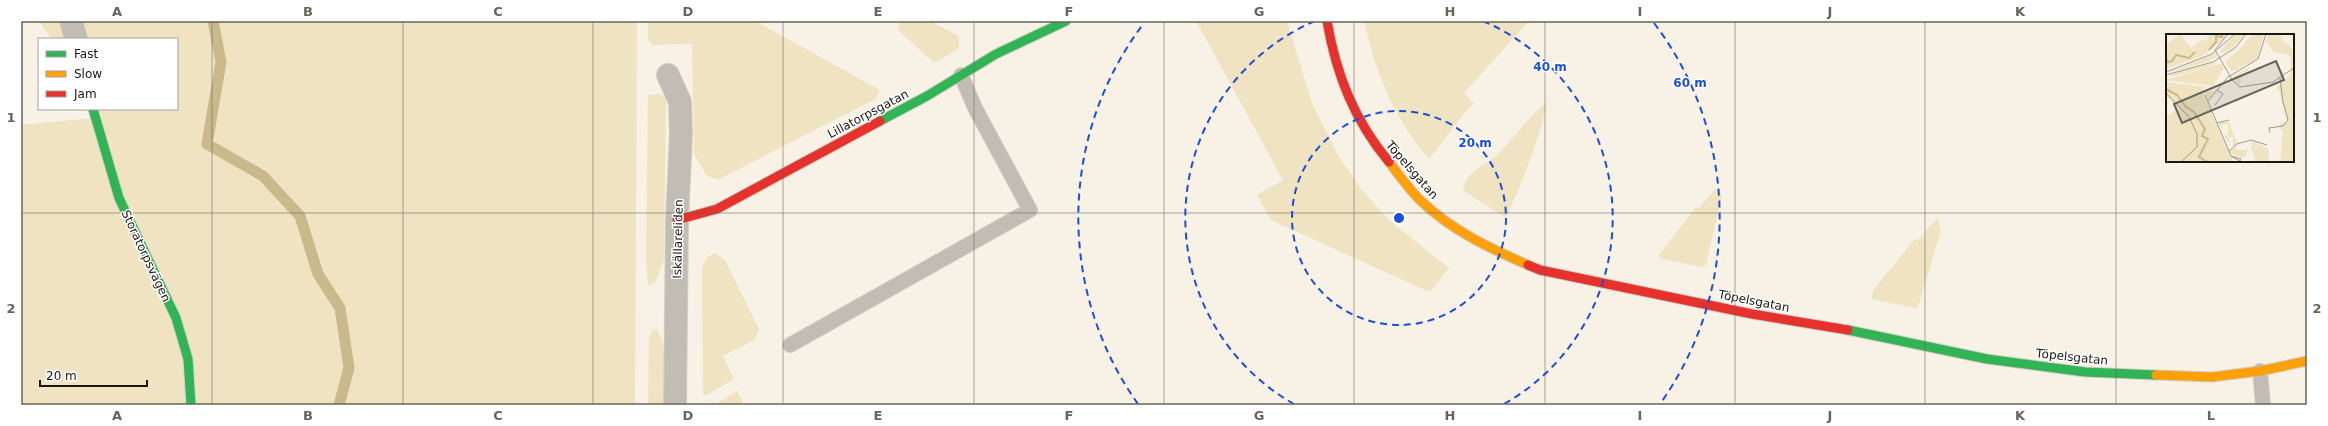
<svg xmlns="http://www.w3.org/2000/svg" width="2328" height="426" viewBox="0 0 2328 426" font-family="'DejaVu Sans',sans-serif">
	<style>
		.green { fill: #efe3c2 }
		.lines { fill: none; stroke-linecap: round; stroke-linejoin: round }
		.stream { stroke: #cab98b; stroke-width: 11 }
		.lane-casing { stroke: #d2cec4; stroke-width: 16 }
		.street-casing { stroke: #d2cec4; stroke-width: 24 }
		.fast-casing { stroke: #d2cec4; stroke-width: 11 }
		.slow-casing { stroke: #d2cec4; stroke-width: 11 }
		.jam-casing { stroke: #d2cec4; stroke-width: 11 }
		.lane { stroke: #c1bdb4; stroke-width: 14 }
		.street { stroke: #c1bdb4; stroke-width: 22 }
		.fast { stroke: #30b455; stroke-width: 9 }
		.slow { stroke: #ff9f0a; stroke-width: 9 }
		.jam { stroke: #e5322d; stroke-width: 9 }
		.grid { fill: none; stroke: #67645a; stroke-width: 1; stroke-opacity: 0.55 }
		.ring { fill: none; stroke: #1d4ed8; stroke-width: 2; stroke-dasharray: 7 5 }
		.labels { text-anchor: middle; stroke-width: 3; stroke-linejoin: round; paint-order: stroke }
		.street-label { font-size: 12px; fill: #1a170f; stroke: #fff }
		.inset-river { fill: none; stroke: #cab98b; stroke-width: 2 }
		.inset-road { fill: none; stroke: #9f9a8f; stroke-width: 1 }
		.view { fill: #67645a; fill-opacity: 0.15; stroke: #67645a; stroke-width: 2 }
		.inset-edge { fill: none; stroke: #1a170f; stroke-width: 2 }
		.centre { fill: #1d4ed8; stroke: #fff; stroke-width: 2 }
		.ring-label { font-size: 12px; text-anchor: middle; font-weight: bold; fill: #1d4ed8; stroke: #fff; stroke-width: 3; stroke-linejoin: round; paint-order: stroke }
		.neatline { fill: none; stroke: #67645a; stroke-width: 1.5 }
		.grid-label { font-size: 13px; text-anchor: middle; font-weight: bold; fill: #67645a }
	</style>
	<rect width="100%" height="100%" fill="#f7f2e5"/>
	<!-- green -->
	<path class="green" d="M39 21H637L635 405H21V125L103 117 98 109H177V39H51Z
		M648 21H755L880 90 875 99 718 180 707 176 694 154 692 44 653 45 648 40Z
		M902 21H930L959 36V48L934 63 897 29Z
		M1196 21H1287L1312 103 1339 157 1362 190 1390 221 1449 268 1432 290 1427 291 1271 220 1257 195 1283 180Z
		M1364 21H1529L1464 93 1474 103C1457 120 1445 140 1429 159 1395 121 1375 70 1364 21Z
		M659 94 666 98 664 260 655 282 648 285 646 260 648 95Z
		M1547 102C1539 141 1523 179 1507 216L1504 217 1464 191 1463 187C1471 168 1485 166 1498 154 1515 137 1528 117 1547 102Z
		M1715 189 1722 195 1706 265 1702 267 1662 259 1658 256 1696 207 1699 208Z
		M1937 218 1941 231 1918 307 1915 308 1871 299 1874 289 1914 240 1919 239Z
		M715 253 725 260 759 329 754 340 723 356 734 379 705 396 703 394 702 269 707 257Z
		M656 329C669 342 664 386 664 405H648L649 338 653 330Z
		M737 391 744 405H714Z"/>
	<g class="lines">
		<!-- stream -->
		<path class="stream" d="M213 21 221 62 207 144 263 176 300 216 318 274 340 308 349 368 339 405"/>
		<defs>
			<path id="lane" d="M790 345 1030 210 975 108 961 75
				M2260 371 2263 405"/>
			<path id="street" d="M71 21 76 39
				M668 75 680 102 681 134 677 220 675 405"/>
			<path id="fast" d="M93 109 119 198 176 318 188 359 191 405
				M880 121 927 96 996 54 1066 21
				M1848 330 1987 359 2085 372 2156 375"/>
			<path id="slow" d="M1389 162C1399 175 1409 189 1420 200 1451 230 1489 248 1528 265
				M2156 375 2212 377 2260 371 2307 361"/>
			<path id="jam" d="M1327 21C1336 74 1354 120 1389 162
				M677 220 717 209 880 121
				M1528 265 1540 270 1752 314 1848 330"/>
		</defs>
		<!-- lane casing -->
		<use href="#lane" class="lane-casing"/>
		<!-- street casing -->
		<use href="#street" class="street-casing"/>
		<!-- fast casing -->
		<use href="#fast" class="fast-casing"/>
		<!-- slow casing -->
		<use href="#slow" class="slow-casing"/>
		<!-- jam casing -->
		<use href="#jam" class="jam-casing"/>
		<!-- lane -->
		<use href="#lane" class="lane"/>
		<!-- street -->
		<use href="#street" class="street"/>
		<!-- fast -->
		<use href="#fast" class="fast"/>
		<!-- slow -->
		<use href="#slow" class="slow"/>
		<!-- jam -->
		<use href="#jam" class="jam"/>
	</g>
	<!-- grid -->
	<path class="grid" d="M212 21V405M403 21V405M593 21V405M783 21V405M974 21V405M1164 21V405M1354 21V405M1545 21V405M1735 21V405M1925 21V405M2116 21V405M21 213H2307"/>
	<!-- distance rings -->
	<g class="ring">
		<circle cx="1399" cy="218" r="107"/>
		<path d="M1294 404A214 214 0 0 1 1315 21M1483 21A214 214 0 0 1 1504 404"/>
		<path d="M1138 404A321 321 0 0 1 1144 23M1654 23A321 321 0 0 1 1660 404"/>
	</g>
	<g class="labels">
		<!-- street labels -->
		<g class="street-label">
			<text transform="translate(868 114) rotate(-28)" y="4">Lillatorpsgatan</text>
			<text transform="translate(1412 170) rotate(49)" y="4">Töpelsgatan</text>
			<text transform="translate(678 239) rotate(-89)" y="4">Iskällareliden</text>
			<text transform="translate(146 256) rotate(65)" y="4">Storatorpsvägen</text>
			<text transform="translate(1754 301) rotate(11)" y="4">Töpelsgatan</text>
			<text transform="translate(2072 357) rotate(6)" y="4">Töpelsgatan</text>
		</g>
	</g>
	<!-- overview -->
	<g transform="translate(2166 34)">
		<rect width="128" height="128" fill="#f7f2e5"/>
		<path d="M14 0 25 14 36 6 40 7 44 0H60L58 5 36 22 0 35 1 10ZM70 0H79L64 16 58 19 53 18ZM86 0H98L91 25 65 38 59 27 73 16ZM103 0H114L117 8 121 9 128 18V128H114L117 99 113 90 121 87 113 56 110 54 124 41 125 25 122 21 107 18 100 7ZM50 19 51 23 41 28 0 40ZM54 27 39 34 0 44 7 40ZM52 30H56L58 34 47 52 0 46ZM84 33 80 39 77 38 74 51 71 49 67 42ZM0 48 51 54 37 53V57L48 58 43 65 39 59 37 60 67 128H0V82L14 74 0 63ZM63 87 69 105 73 109 67 113V103H63V109L58 102 62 100V90H56L57 97 53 89ZM86 107 102 115 103 128H87L89 124 85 115ZM70 112 71 116H81L82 113 80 122 76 124 66 120 64 117Z" fill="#efe3c2"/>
		<path class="inset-river" d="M43 16 50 8V2L56 3V0M0 25 2 28 6 27 10 21 23 24 29 18M0 55 11 61 20 73 28 78 39 95 36 102 42 105 33 123 42 128"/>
		<path class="inset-road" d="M62 0 49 16 67 47 74 53 107 48 128 34M0 38 46 20 69 0M0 41 47 28 69 14 80 0M0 59 23 83 31 100V113L15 128M39 61 65 122 75 125 74 127 65 122M42 67 62 43 92 25 100 0M49 71 57 60 51 56M51 89 63 86M104 99 103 94 117 92 122 86 117 68 114 44M63 117 71 110 85 106 101 111"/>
		<path class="view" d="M110 27 118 46 16 89 8 70Z"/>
		<rect width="128" height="128" class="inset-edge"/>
	</g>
	<circle cx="1399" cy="218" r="6" class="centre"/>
	<g class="ring-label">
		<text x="1550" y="71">40 m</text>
		<text x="1690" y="87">60 m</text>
		<text x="1475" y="147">20 m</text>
	</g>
	<!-- border -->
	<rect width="2328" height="426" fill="none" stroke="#ffffff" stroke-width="44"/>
	<!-- legend -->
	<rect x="38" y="38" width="140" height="72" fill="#ffffff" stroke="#a3a29f"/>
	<rect x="46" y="51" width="20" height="6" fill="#30b455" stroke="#a3a29f"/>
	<text x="74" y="58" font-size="12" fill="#1a170f">Fast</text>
	<rect x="46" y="71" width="20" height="6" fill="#ff9f0a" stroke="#a3a29f"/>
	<text x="74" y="78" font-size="12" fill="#1a170f">Slow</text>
	<rect x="46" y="91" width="20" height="6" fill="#e5322d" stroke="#a3a29f"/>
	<text x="74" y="98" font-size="12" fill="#1a170f">Jam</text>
	<!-- scale -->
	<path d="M40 380v6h107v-6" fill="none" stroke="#1a170f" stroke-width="2"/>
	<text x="46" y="380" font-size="12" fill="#1a170f" stroke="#ffffff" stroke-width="3" paint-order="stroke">20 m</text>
	<rect x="22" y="22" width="2284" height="382" class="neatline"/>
	<g class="grid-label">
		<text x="117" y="16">A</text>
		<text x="308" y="16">B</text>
		<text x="498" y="16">C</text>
		<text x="688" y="16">D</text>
		<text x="878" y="16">E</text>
		<text x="1069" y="16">F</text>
		<text x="1259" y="16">G</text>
		<text x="1450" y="16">H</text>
		<text x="1640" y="16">I</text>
		<text x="1830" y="16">J</text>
		<text x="2020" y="16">K</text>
		<text x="2211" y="16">L</text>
		<text x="11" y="122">1</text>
		<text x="2317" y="122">1</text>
		<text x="11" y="313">2</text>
		<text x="2317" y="313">2</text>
		<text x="117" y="420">A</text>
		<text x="308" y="420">B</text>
		<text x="498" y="420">C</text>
		<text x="688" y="420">D</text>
		<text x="878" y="420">E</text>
		<text x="1069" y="420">F</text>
		<text x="1259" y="420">G</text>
		<text x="1450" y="420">H</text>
		<text x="1640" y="420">I</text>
		<text x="1830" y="420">J</text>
		<text x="2020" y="420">K</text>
		<text x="2211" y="420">L</text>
	</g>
</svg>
